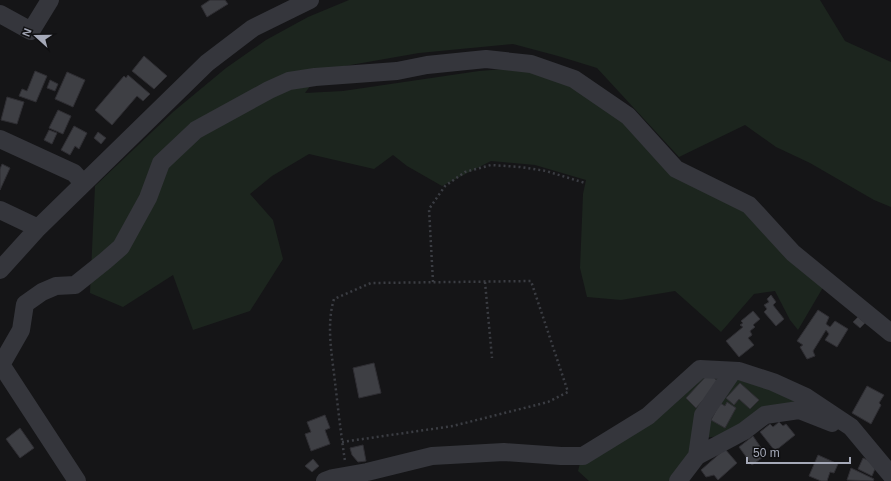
<svg xmlns="http://www.w3.org/2000/svg" width="891" height="481" viewBox="0 0 891 481" font-family="Helvetica,sans-serif">
	<style>
		.green { fill: #1c251e }
		.building { fill: #3e3f44; stroke: #2f2e33 }
		.lines { fill: none; stroke-linecap: round; stroke-linejoin: round }
		.path { stroke: #3b3d43; stroke-width: 2.5; stroke-dasharray: 2 3; stroke-linecap: butt }
		.minor { stroke: #35363c; stroke-width: 18 }
	</style>
	<rect width="100%" height="100%" fill="#151517"/>
	<!-- green -->
	<path class="green" d="M349 0H820L845 41 891 62V207L874 200 810 163 776 147 745 125 679 157 597 68 558 56 513 44 419 53 322 70 305 93 343 91 479 71 531 67 628 116 676 169 749 205 825 284 798 330 790 320 775 291 754 294 721 332 675 291 621 300 587 297 580 268 583 194 586 180 535 165 491 161 442 186 407 166 393 155 374 169 309 154 272 176 250 194 273 220 283 259 250 311 193 330 173 275 123 307 90 293 95 186 173 112 226 68 266 40 308 17Z
		M702 369 813 402 723 436 700 438 674 481H589L578 471 581 459Z"/>
	<!-- building -->
	<path class="building" d="M210 0H225L228 4 207 17 201 6Z
		M144 56 167 76 154 89 132 71Z
		M35 71 47 76 36 102 19 96 22 89 27 91Z
		M67 72 85 80 73 107 55 99Z
		M128 75 150 94 143 101 137 96 112 125 95 110 124 76 126 78Z
		M50 80 58 84 55 91 47 88Z
		M7 97 24 102 17 124 1 120Z
		M58 110 71 116 63 134 49 128Z
		M74 126 87 133 79 149 75 146 70 155 61 150Z
		M49 130 57 133 52 144 44 140Z
		M98 132 106 138 101 144 94 138Z
		M2 164 10 168 0 190V169Z
		M771 295 776 302 773 305 784 319 776 326 764 312 767 309 764 305 769 302 767 299Z
		M818 310 829 317 826 324 830 327 835 321 848 329 837 347 825 340 829 334 826 330 813 351 815 356 807 359 800 347 803 345 797 341Z
		M753 311 760 319 753 325 755 327 750 331 752 335 748 338 754 345 739 357 726 341 743 327 740 325 743 323 741 321Z
		M858 317 865 323 860 328 853 322Z
		M374 363 381 393 359 398 353 368Z
		M709 373 719 383 696 408 686 398Z
		M740 383 759 400 750 409 739 399 734 405 726 398Z
		M867 386 884 395 879 403 881 405 871 424 852 413Z
		M727 402 736 408 725 428 711 420 720 403 725 406Z
		M325 415 330 428 325 430 330 444 311 451 305 434 311 432 307 422Z
		M779 422 783 426 786 424 795 435 775 451 760 432 770 424 773 427Z
		M20 428 34 448 20 458 6 439Z
		M753 436 766 455 752 465 739 447Z
		M363 445 366 461 358 462 352 455 350 448Z
		M725 449 737 463 718 480 714 475 706 477 701 470Z
		M818 455 838 464 834 473 830 472 827 481H821L809 476Z
		M863 458 877 464 872 476 858 469Z
		M313 459 319 466 312 472 305 466Z
		M851 468 874 479 873 481 847 480Z"/>
	<g class="lines">
		<!-- path -->
		<path class="path" d="M433 282 429 209 445 186 465 172 491 165 520 167 546 171 585 183
			M485 282 492 358
			M342 442 453 426 548 402 568 392 531 281 371 283 334 299C326 325 332 355 335 382 338 408 341 435 345 461"/>
		<!-- minor -->
		<path class="minor" d="M0 14 31 31 50 0
			M0 139 74 173 83 183
			M0 210 38 228
			M0 270 38 228 207 63 253 28 310 0
			M0 363 77 481
			M1 365 21 330 25 304 42 292 56 286 75 285 105 261 121 247 148 198 161 163 196 130 269 90 289 81 315 77 397 71 427 65 486 59 531 64 574 79 628 116 676 169 749 205 793 253 891 333
			M697 456 744 431 765 415 799 410 832 423
			M325 481 333 478 367 472 432 456 504 452 561 456H583L648 416 700 369 739 371 773 382 806 397 851 427 891 475
			M678 481 697 456 703 415 733 371"/>
	</g>
	<!-- north arrow -->
	<g transform="translate(36 36) rotate(291)" stroke="#101012" stroke-width="3" paint-order="stroke">
	<path d="M0-3L7 15L0 10L-7 15Z" fill="#a5a9b8"/>
	<text y="-6" font-size="11" font-weight="bold" text-anchor="middle" fill="#a5a9b8">N</text>
	</g>
	<!-- scale -->
	<path d="M747 457v6h103v-6" fill="none" stroke="#a5a9b8" stroke-width="2"/>
	<text x="753" y="457" font-size="12" fill="#a5a9b8" stroke="#101012" stroke-width="3" paint-order="stroke">50 m</text>
</svg>
